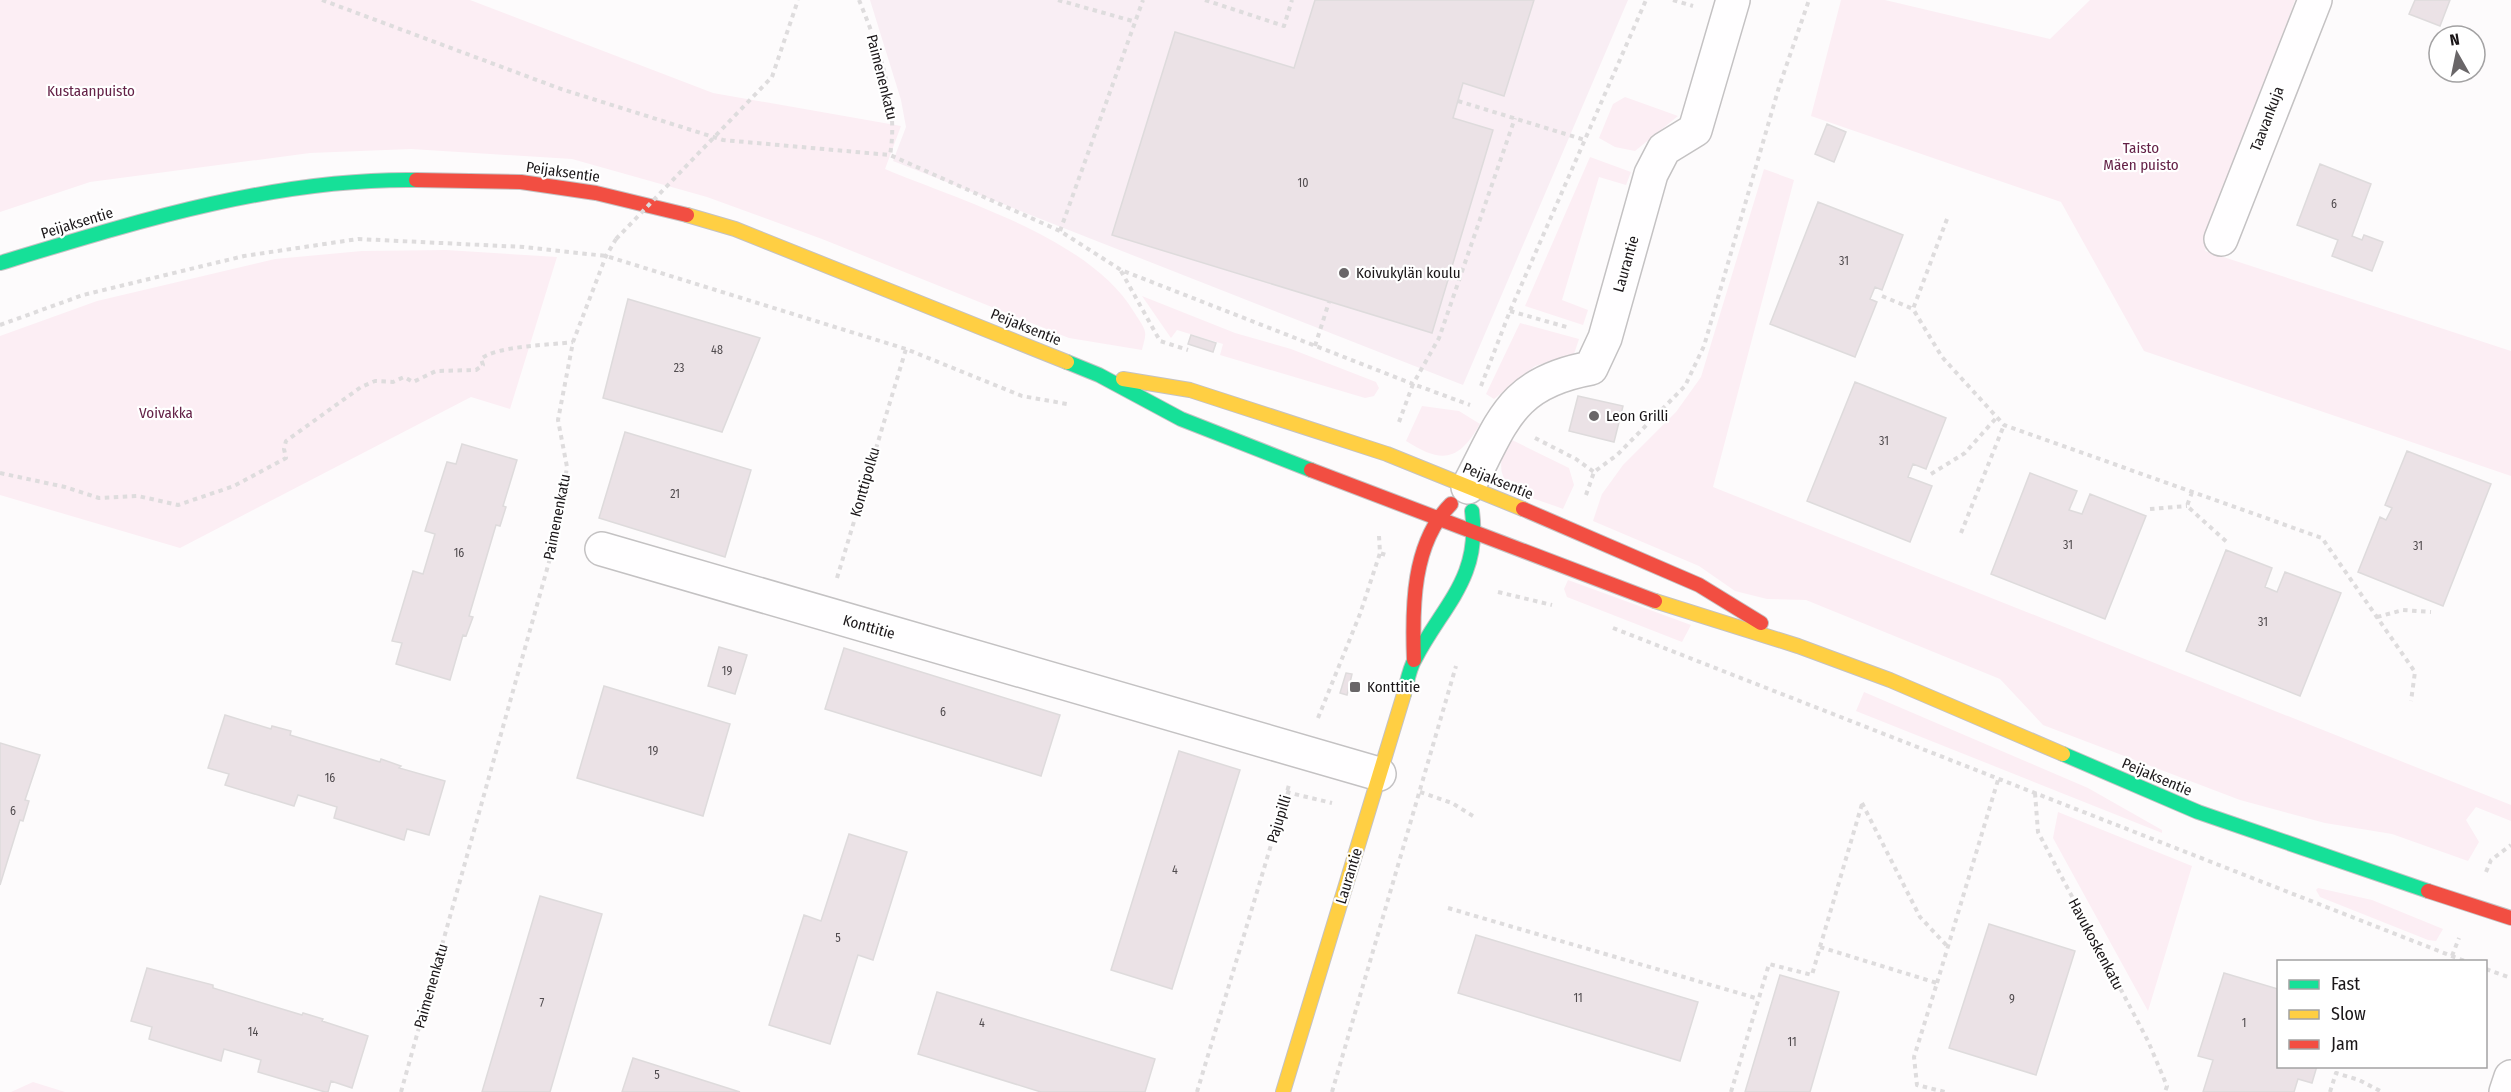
<svg xmlns="http://www.w3.org/2000/svg" width="2511" height="1092" viewBox="0 0 2511 1092" font-family="'Fira Sans Condensed',sans-serif">
	<style>
		.built { fill: #f9eef4 }
		.green { fill: #fceef4 }
		.building { fill: #ebe2e6; stroke: #dedbdc; stroke-width: 1.5 }
		.lines { fill: none; stroke-linecap: round; stroke-linejoin: round }
		.street-casing { stroke: #c4c2c3; stroke-width: 36 }
		.fast-casing { stroke: #c4c2c3; stroke-width: 16 }
		.slow-casing { stroke: #c4c2c3; stroke-width: 16 }
		.jam-casing { stroke: #c4c2c3; stroke-width: 16 }
		.path { stroke: #dedcdd; stroke-width: 4; stroke-dasharray: 4.5 4.5; stroke-linecap: butt }
		.street { stroke: #fffeff; stroke-width: 33 }
		.fast { stroke: #16e098; stroke-width: 14 }
		.slow { stroke: #ffcf43; stroke-width: 14 }
		.jam { stroke: #f24e42; stroke-width: 14 }
		.path-bridge { stroke: #dedcdd; stroke-width: 4; stroke-dasharray: 4.5 4.5; stroke-linecap: butt }
		.poi-dot { fill: #696668; stroke: #fff; stroke-width: 2 }
		.labels { text-anchor: middle; stroke-width: 4.5; stroke-linejoin: round; paint-order: stroke }
		.number-label { font-size: 12px; fill: #504b4e }
		.street-label { font-size: 15px; fill: #1a1618; stroke: #fff }
		.park-label { font-size: 15px; fill: #642247; stroke: #fff }
		.poi-label { font-size: 15px; fill: #1a1618; stroke: #fff; text-anchor: start }
	</style>
	<rect width="100%" height="100%" fill="#fdfbfc"/>
	<!-- built -->
	<path class="built" d="M870 0H1628L1463 385 893 161 906 127 901 100Z"/>
	<!-- green -->
	<path class="green" d="M0 0H470L713 93 901 126 885 169C961 201 1090 238 1134 312 1137 317 1144 326 1145 332 1146 337 1143 345 1142 350L1069 338 822 239 707 197 572 159 411 149 310 153 90 182 0 212Z
		M1841 0H1885L2050 39 2090 0H2295L2205 251 2511 351V476L2144 351 2061 202 1811 116Z
		M1625 97 1678 116 1635 151 1615 147 1599 138 1613 104Z
		M1590 157 1631 172 1626 185 1599 177 1562 300 1588 310 1583 325 1525 306Z
		M1764 169 1794 180 1713 487 2511 805V821L2476 807 2466 820 2479 842 2468 861 2392 834 2325 823 2240 800 2043 725 2000 679 1806 600 1767 599 1735 591 1699 566 1593 521 1602 494 1623 465 1676 412 1701 377Z
		M446 250 557 257 510 409 471 397 180 548 0 495V336L97 301 275 259 362 251Z
		M1142 296 1235 333 1291 349 1376 382 1379 388 1374 396 1365 398 1220 355 1223 344 1177 330 1171 338Z
		M1520 323 1579 339 1574 354 1535 366 1494 399 1486 394Z
		M1422 406 1459 411 1480 424C1459 461 1442 464 1406 441Z
		M1510 439 1569 468 1574 485 1563 509C1526 495 1482 488 1510 439Z
		M1568 580 1691 625 1682 642 1567 597 1564 589Z
		M1864 692 2088 788 2162 830V833L1856 711Z
		M2058 812 2192 866 2148 1011 2053 838Z
		M2318 888 2372 900 2443 929 2436 941 2428 940 2320 897 2316 890Z
		M33 1082 65 1092H11Z"/>
	<!-- building -->
	<path class="building" d="M1315 0H1534L1504 96 1463 83 1453 118 1493 130 1432 333 1112 235 1175 32 1294 68Z
		M2415 0H2450L2440 26 2409 14Z
		M1827 124 1846 132 1834 162 1815 154Z
		M2320 164 2371 184 2352 236 2362 240 2364 235 2383 242 2372 271 2332 256 2338 240 2297 225Z
		M1818 202 1903 235 1882 290 1875 287 1870 299 1877 302 1855 357 1770 324Z
		M628 299 760 338 722 432 603 398Z
		M1191 335 1216 343 1213 352 1188 344Z
		M1855 382 1946 418 1926 469 1913 464 1908 477 1932 486 1910 542 1807 501Z
		M1578 396 1623 406 1614 442 1569 431Z
		M625 432 751 470 725 557 599 518Z
		M462 444 517 460 503 506 506 507 500 526 496 525 469 616 473 617 466 636 463 635 450 680 396 664 402 643 392 641 413 571 423 574 435 534 425 531 447 462 456 464Z
		M2407 451 2491 484 2443 606 2358 572 2380 517 2386 520 2392 508 2385 505Z
		M2030 473 2077 491 2069 510 2082 514 2090 494 2146 516 2105 619 1991 574Z
		M2226 550 2272 568 2265 587 2277 592 2285 572 2341 593 2300 696 2186 651Z
		M719 647 747 655 735 694 708 686Z
		M844 648 1060 715 1041 776 825 709Z
		M1346 673 1352 674 1347 695 1340 693Z
		M604 686 730 724 703 816 577 778Z
		M225 715 271 729 272 726 291 731 290 735 380 762 381 759 401 766 399 768 445 781 429 835 407 829 404 840 334 818 337 807 298 795 294 806 225 785 229 774 208 768Z
		M0 743 40 755 25 800 29 801 23 821 20 820 0 885Z
		M1179 751 1240 770 1172 989 1111 970Z
		M849 834 907 852 873 960 858 955 830 1044 769 1025 804 915 821 921Z
		M540 896 602 914 550 1092H482Z
		M1989 924 2075 951 2036 1075 1949 1048Z
		M1476 935 1698 1002 1680 1061 1458 993Z
		M147 968 213 985V988L302 1015 303 1013 323 1019 322 1021 368 1036 352 1088 331 1081 328 1092H325L258 1072 261 1060 224 1049 221 1061 149 1039 152 1027 131 1021Z
		M2224 973 2278 989V1066H2317L2312 1083 2298 1079 2294 1092H2203L2213 1060 2198 1056Z
		M1780 975 1839 992 1810 1092H1745Z
		M937 992 1155 1059 1145 1092H1041L918 1054Z
		M633 1058 740 1092H622Z"/>
	<g class="lines">
		<defs>
			<path id="street" d="M2221 239 2315 0
				M1468 487C1503 422 1509 383 1591 368L1605 338 1651 174 1664 149 1695 130 1733 0
				M602 549 1379 774
				M2506 1092 2511 1077"/>
			<path id="fast" d="M0 263C135 222 274 178 416 180
				M1067 362 1099 375 1181 419 1311 470
				M1404 694C1407 683 1409 669 1415 659 1443 605 1481 578 1472 511
				M2063 754 2198 812 2428 891"/>
			<path id="slow" d="M687 215 735 229 1067 362
				M1123 379 1190 390 1387 454 1523 509
				M1655 601 1798 646 1890 680 2063 754
				M1283 1092 1404 694"/>
			<path id="jam" d="M416 180 521 182 596 193 687 215
				M1311 470 1655 601
				M1523 509 1699 585 1761 623
				M1414 660C1412 608 1412 543 1451 504
				M2428 891 2511 918"/>
		</defs>
		<!-- street casing -->
		<use href="#street" class="street-casing"/>
		<!-- fast casing -->
		<use href="#fast" class="fast-casing"/>
		<!-- slow casing -->
		<use href="#slow" class="slow-casing"/>
		<!-- jam casing -->
		<use href="#jam" class="jam-casing"/>
		<!-- path -->
		<path class="path" d="M322 0 561 89 723 140 890 155 1060 231 1121 270 1413 384 1439 338 1515 118
			M859 0C879 49 899 103 890 155
			M1058 0 1136 22
			M1205 0 1284 26 1292 0
			M1673 0 1693 6
			M772 77 798 0
			M1458 101 1585 140
			M1947 219 1913 309 1942 357 2004 425 2322 538 2415 672 2411 701
			M1060 231 1143 0
			M1121 271 1160 341 1188 350
			M1882 296 1913 309
			M1510 311 1570 328
			M0 325 83 295 244 256 358 239 524 247 606 256 906 349 1022 396 1067 404
			M1315 346 1329 302
			M1481 386 1510 311 1646 0
			M1399 422 1413 384 1470 405
			M1535 438 1576 459 1594 472
			M0 473 65 487 99 498 138 496 178 505 234 486 286 458 284 449 286 441 361 387 375 381 393 382 404 377 413 382 436 371 476 370 483 365 481 359C495 346 551 345 573 342
			M1931 474 1965 453 1997 417
			M2192 492 2187 506 2229 544
			M1586 495 1594 472 1617 455 1685 386 1704 346 1779 87 1809 0
			M2150 509 2187 506
			M1961 533 2004 425
			M1379 536 1380 553 1386 555
			M837 578 906 349
			M1498 592 1552 605
			M2377 617 2403 610 2431 612
			M1613 628 2467 962
			M1318 718 1360 614 1380 553
			M1286 792 1332 803
			M1420 792 1452 803 1473 816
			M2035 793 2038 832 2148 1041 2167 1086 2165 1092
			M1862 803 1920 917 1948 947
			M2486 872 2491 860 2511 845
			M1448 908 1759 999
			M1820 947 1862 804
			M2452 956 2459 938
			M2486 969 2511 978
			M1937 983 1998 780
			M401 1092 556 537 567 467 558 420 573 342 606 256 616 239
			M1197 1092 1289 785
			M1332 1092 1456 666
			M1731 1092 1769 964 1812 975 1820 947 1937 983 1914 1057 1917 1085 1945 1092
			M2330 1092 2336 1073 2359 1080 2382 1092"/>
		<!-- street -->
		<use href="#street" class="street"/>
		<!-- fast -->
		<use href="#fast" class="fast"/>
		<!-- slow -->
		<use href="#slow" class="slow"/>
		<!-- jam -->
		<use href="#jam" class="jam"/>
		<!-- path-bridge -->
		<path class="path-bridge" d="M616 239 772 77"/>
	</g>
	<!-- markers -->
	<g class="poi-dot">
		<circle cx="1344" cy="273" r="6"/>
		<circle cx="1594" cy="416" r="6"/>
		<rect x="1349" y="681" width="12" height="12" rx="3"/>
	</g>
	<g class="labels">
		<!-- number labels -->
		<g class="number-label">
			<text x="1303" y="187">10</text>
			<text x="2334" y="208">6</text>
			<text x="1844" y="265">31</text>
			<text x="717" y="354">48</text>
			<text x="679" y="372">23</text>
			<text x="1884" y="445">31</text>
			<text x="675" y="498">21</text>
			<text x="2068" y="549">31</text>
			<text x="2418" y="550">31</text>
			<text x="459" y="557">16</text>
			<text x="2263" y="626">31</text>
			<text x="727" y="675">19</text>
			<text x="943" y="716">6</text>
			<text x="653" y="755">19</text>
			<text x="330" y="782">16</text>
			<text x="13" y="815">6</text>
			<text x="1175" y="874">4</text>
			<text x="838" y="942">5</text>
			<text x="1578" y="1002">11</text>
			<text x="2012" y="1003">9</text>
			<text x="542" y="1007">7</text>
			<text x="982" y="1027">4</text>
			<text x="2244" y="1027">1</text>
			<text x="253" y="1036">14</text>
			<text x="1792" y="1046">11</text>
			<text x="657" y="1079">5</text>
		</g>
		<!-- street labels -->
		<g class="street-label">
			<text transform="translate(882 77) rotate(76)" y="5">Paimenenkatu</text>
			<text transform="translate(2267 119) rotate(-69)" y="5">Taavankuja</text>
			<text transform="translate(563 172) rotate(8)" y="5">Peijaksentie</text>
			<text transform="translate(77 223) rotate(-17)" y="5">Peijaksentie</text>
			<text transform="translate(1626 264) rotate(-74)" y="5">Laurantie</text>
			<text transform="translate(1026 327) rotate(22)" y="5">Peijaksentie</text>
			<text transform="translate(1498 481) rotate(22)" y="5">Peijaksentie</text>
			<text transform="translate(865 482) rotate(-74)" y="5">Konttipolku</text>
			<text transform="translate(557 517) rotate(-79)" y="5">Paimenenkatu</text>
			<text transform="translate(869 627) rotate(16)" y="5">Konttitie</text>
			<text transform="translate(2157 777) rotate(23)" y="5">Peijaksentie</text>
			<text transform="translate(1279 819) rotate(-73)" y="5">Pajupilli</text>
			<text transform="translate(1349 876) rotate(-73)" y="5">Laurantie</text>
			<text transform="translate(2096 944) rotate(62)" y="5">Havukoskenkatu</text>
			<text transform="translate(431 986) rotate(-74)" y="5">Paimenenkatu</text>
		</g>
		<!-- park labels -->
		<g class="park-label">
			<text x="91" y="96">Kustaanpuisto</text>
			<text x="2141" y="153">Taisto<tspan x="2141" dy="17">Mäen puisto</tspan></text>
			<text x="166" y="418">Voivakka</text>
		</g>
		<!-- poi labels -->
		<g class="poi-label">
			<text x="1356" y="278">Koivukylän koulu</text>
			<text x="1606" y="421">Leon Grilli</text>
			<text x="1367" y="692">Konttitie</text>
		</g>
	</g>
	<!-- legend -->
	<rect x="2277" y="960" width="210" height="108" fill="#ffffff" stroke="#a3a2a3" stroke-width="1.5"/>
	<rect x="2289" y="980" width="30" height="9" fill="#16e098" stroke="#a3a2a3" stroke-width="1.5"/>
	<text x="2331" y="990" font-size="18" fill="#1a1618">Fast</text>
	<rect x="2289" y="1010" width="30" height="9" fill="#ffcf43" stroke="#a3a2a3" stroke-width="1.5"/>
	<text x="2331" y="1020" font-size="18" fill="#1a1618">Slow</text>
	<rect x="2289" y="1040" width="30" height="9" fill="#f24e42" stroke="#a3a2a3" stroke-width="1.5"/>
	<text x="2331" y="1050" font-size="18" fill="#1a1618">Jam</text>
	<!-- north arrow -->
	<g transform="translate(2457 54) rotate(351)"><circle r="28" fill="#ffffff" stroke="#a3a2a3" stroke-width="1.5"/>
	<path d="M0-4.5L10 22L0 15L-10 22Z" fill="#696668"/>
	<text y="-9" font-size="16" font-weight="bold" text-anchor="middle" fill="#1a1618">N</text>
	</g>
</svg>
